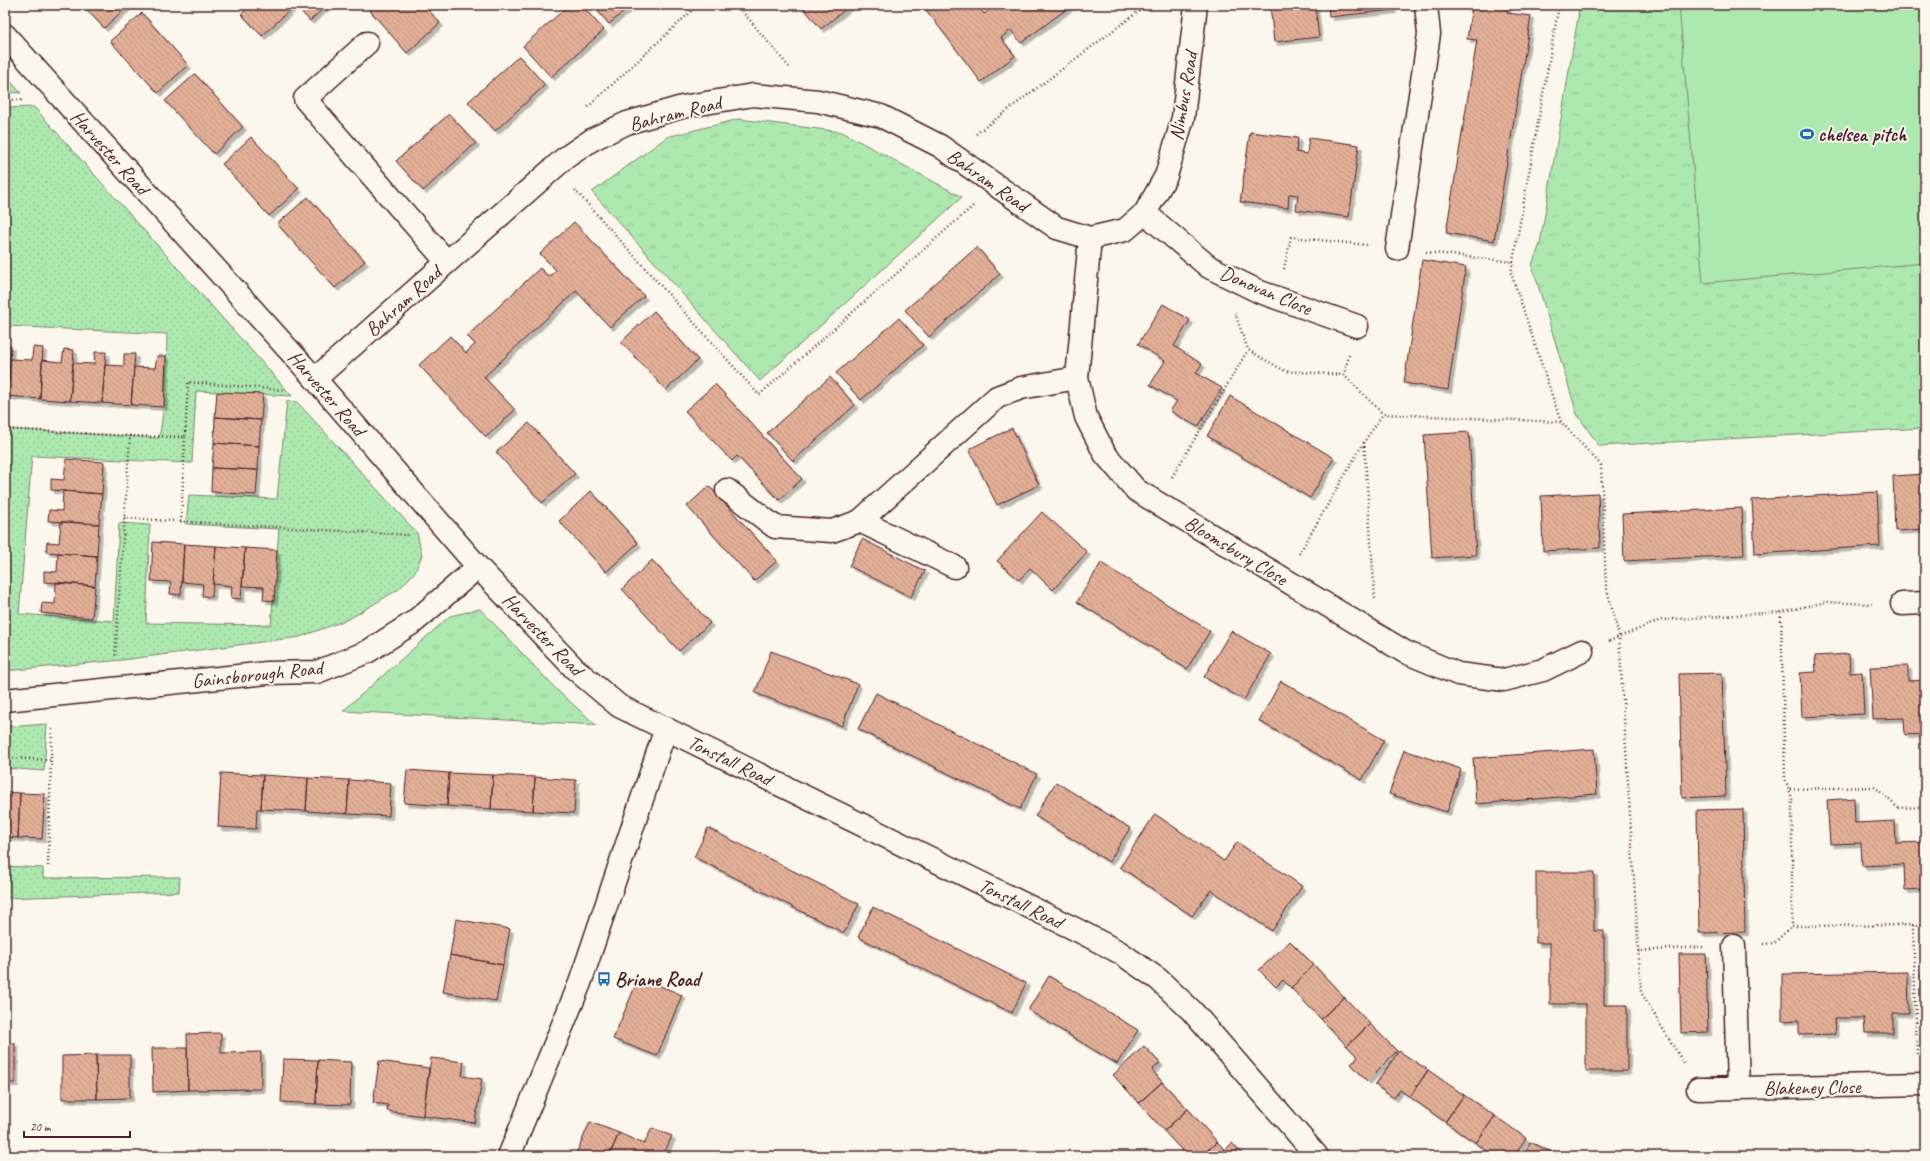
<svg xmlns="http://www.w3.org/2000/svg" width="1930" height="1161" viewBox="0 0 1930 1161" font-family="Caveat,sans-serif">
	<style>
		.grass { fill: url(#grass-dots); stroke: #7c846d }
		.park { fill: url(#park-tufts); stroke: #7c846d }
		.pitch { fill: #ade9af; stroke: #7c846d }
		.building { fill: url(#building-back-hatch); stroke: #4a1f2b; filter: url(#shadow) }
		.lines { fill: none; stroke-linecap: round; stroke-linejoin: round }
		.minor-casing { stroke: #4a1f2b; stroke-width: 25 }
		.path { stroke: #4a1f2b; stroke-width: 2.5; stroke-dasharray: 1 3; stroke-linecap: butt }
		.minor { stroke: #fbf7ec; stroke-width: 22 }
		.labels { text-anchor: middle; stroke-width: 4; stroke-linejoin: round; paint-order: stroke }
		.street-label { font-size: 20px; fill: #4a1f2b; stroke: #fbf7ec }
		.poi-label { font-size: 20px; font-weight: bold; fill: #4a1f2b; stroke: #fbf7ec; text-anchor: start }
	</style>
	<defs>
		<pattern id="grass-dots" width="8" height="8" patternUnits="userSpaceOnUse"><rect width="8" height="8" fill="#ade9af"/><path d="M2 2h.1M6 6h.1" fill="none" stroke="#96c797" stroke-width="1.8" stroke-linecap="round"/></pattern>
		<pattern id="park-tufts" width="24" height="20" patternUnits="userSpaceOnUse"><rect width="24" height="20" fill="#ade9af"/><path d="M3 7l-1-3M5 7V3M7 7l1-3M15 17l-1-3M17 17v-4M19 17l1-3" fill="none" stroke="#96c797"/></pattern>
		<pattern id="building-back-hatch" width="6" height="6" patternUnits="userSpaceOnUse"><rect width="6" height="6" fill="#e2ae96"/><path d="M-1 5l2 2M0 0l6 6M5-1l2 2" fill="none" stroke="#c39581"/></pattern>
		<filter id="shadow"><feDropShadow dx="3.5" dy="3.5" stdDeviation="0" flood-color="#0004"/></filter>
	</defs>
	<rect width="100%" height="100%" fill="#fbf7ec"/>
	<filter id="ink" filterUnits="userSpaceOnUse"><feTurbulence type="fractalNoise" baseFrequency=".025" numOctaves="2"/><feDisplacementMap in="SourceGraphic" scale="8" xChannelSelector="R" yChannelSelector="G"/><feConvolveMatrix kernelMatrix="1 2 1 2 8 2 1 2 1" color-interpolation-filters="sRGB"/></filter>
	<g filter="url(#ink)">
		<!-- grass -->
		<path class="grass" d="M5 75 21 93 5 92Z
			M34 107 292 396 196 391 192 463 32 456 19 614 114 621 119 523 150 525 146 623 271 625 279 529 186 524 189 495 277 499 287 401 297 402 417 533 422 555 415 572 399 589 349 619 300 637 122 660 5 671V429L159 438C166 404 166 368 167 334L5 326V108Z
			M47 724 44 771 5 768V727Z
			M5 866 43 868V878L180 877 179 892 5 898Z"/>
		<!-- park -->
		<path class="park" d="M1580 5H1925V428L1599 446 1577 414 1532 265 1540 244Z
			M739 119 842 132 962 197 760 381 592 192 667 137Z
			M480 609 558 691 596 725 343 711 450 616Z"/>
		<!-- pitch -->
		<path class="pitch" d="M1679 5H1925V263L1703 283Z"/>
		<!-- building -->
		<path class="building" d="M82 5H129L104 28Z
			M251 5H295L262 36 241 14Z
			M295 5H327L310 21Z
			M365 5H424L440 23 407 53Z
			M569 5H581L604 30 551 77 523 46Z
			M592 5H632L609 24Z
			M801 5H851L821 29Z
			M924 5H977L984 14 996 5H1072L1021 43 1011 30 1001 38 1015 56 981 82 923 6Z
			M1270 5H1315L1319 37 1274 42Z
			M1328 5H1392L1393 10 1329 17Z
			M1472 5H1508L1507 13 1531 16 1494 241 1446 233 1477 40 1467 39Z
			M142 13 188 65 158 93 110 41Z
			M519 56 545 85 495 131 468 102Z
			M195 74 243 127 214 154 165 101Z
			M449 114 476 143 423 191 396 161Z
			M1250 132 1298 138 1296 152 1307 154 1309 138 1359 145 1349 217 1296 210 1298 195 1289 194 1288 208 1240 202Z
			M251 137 299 189 269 216 222 164Z
			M308 197 365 261 335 288 277 224Z
			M574 222 644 296 610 327 576 291 484 377 515 410 486 437 419 365 450 336 466 353 475 344 467 336 540 268 549 277 556 270 540 254Z
			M977 247 1000 274 929 337 905 310Z
			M1422 260 1466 267 1448 390 1404 383Z
			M1163 304 1190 320 1174 346 1202 364 1196 373 1222 388 1198 427 1170 411 1177 401 1150 385 1165 361 1138 344Z
			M654 311 698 360 666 390 621 342Z
			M899 318 923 345 861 400 836 373Z
			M5 345 11 346 8 396H5Z
			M33 347 43 348 40 399 8 396 10 359 32 360Z
			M64 349 74 350 70 401 40 399 42 360 62 362Z
			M95 352H106L102 403 70 401 73 363 94 364Z
			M124 354H135L131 405 102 403 105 365 124 366Z
			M157 356H166L164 407 131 405 134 367 155 368Z
			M830 377 855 405 793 461 767 433Z
			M715 384 802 479 779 500 737 456 732 461 685 411Z
			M217 392 263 394 261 420 215 417Z
			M1230 396 1334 458 1310 498 1207 436Z
			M215 417 261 420 259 446 214 443Z
			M529 423 575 474 542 503 496 452Z
			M1012 428 1039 485 997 505 969 449Z
			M1469 432 1476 555 1432 558 1424 435Z
			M214 443 259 446 258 470 212 468Z
			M66 459 104 462 102 494 51 490V479L64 480Z
			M212 468 258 470 256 495 211 492Z
			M1925 474V529L1895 531 1893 476Z
			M709 486 777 561 754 581 687 506Z
			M63 491 102 494 99 524 48 521 49 510 62 511Z
			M591 491 638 543 606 572 559 521Z
			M1877 492 1880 546 1755 554 1752 500Z
			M1598 493 1600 548 1543 551 1541 496Z
			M1742 508 1744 555 1624 561 1622 514Z
			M1042 512 1087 552 1053 590 1030 568 1019 580 997 561Z
			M61 522 99 524 97 556 46 552 47 542 59 543Z
			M862 539 925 571 911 597 849 566Z
			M153 542 184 544 181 595 170 594 171 582 151 581Z
			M184 544 216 546 212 597 202 596 203 584 182 582Z
			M216 546 245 548 241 599 231 598 232 586 213 584Z
			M245 548 277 550 274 601 263 600 264 587 242 586Z
			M58 553 97 556 95 586 44 582V571L57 572Z
			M652 560 710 623 679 651 622 589Z
			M1101 563 1210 631 1187 669 1077 602Z
			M56 582 95 586 92 618 41 613 42 603 55 604Z
			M1231 631 1271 654 1244 700 1204 677Z
			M771 651 858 684 842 726 755 693Z
			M1849 654 1850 673 1862 672 1864 714 1802 717 1800 673 1816 672 1815 656Z
			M1908 666V681L1925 680V734L1905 735 1904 718 1873 719 1870 667Z
			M1722 673 1726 796 1682 798 1679 674Z
			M1281 681 1384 740 1362 780 1259 721Z
			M876 693 1037 774 1020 809 858 729Z
			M1594 749 1597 794 1476 804 1473 758Z
			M1404 750 1461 769 1447 812 1389 794Z
			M407 770 449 773 447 806 404 803Z
			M221 773 263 775 261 809H257L256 829 218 827Z
			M449 773 493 775 491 809 447 806Z
			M263 775 308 778 306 811 261 809Z
			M493 775 535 777 533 811 491 809Z
			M535 777 576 780 574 813 533 811Z
			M308 778 349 780 347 814 306 811Z
			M349 780 391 783 389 816 347 814Z
			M1056 782 1130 828 1109 862 1035 816Z
			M5 792 20 793 18 838 5 837Z
			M20 793 45 794 42 839 18 838Z
			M1854 798 1855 823 1895 821 1896 843 1925 842V889L1905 890 1904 864 1862 866 1861 843 1830 844 1827 800Z
			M1743 809 1745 932 1699 933 1697 810Z
			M1155 814 1224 861 1237 842 1302 886 1272 931 1211 890 1192 916 1120 867Z
			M708 828 859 904 844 933 694 857Z
			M1536 872H1594V931H1604V1005H1627V1071H1586V1004H1550V943H1536Z
			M873 907 1026 983 1012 1013 858 937Z
			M456 919 510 929 503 965 450 955Z
			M1290 941 1314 965 1291 988 1283 980 1276 987 1259 970Z
			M1679 954H1706L1708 1032 1681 1033Z
			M450 955 503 965 496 1001 443 992Z
			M1314 965 1344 997 1321 1019 1291 988Z
			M1908 972 1909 1013H1893V1033H1865L1864 1018H1834L1835 1034 1799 1035V1020L1782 1021V974Z
			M1925 973V1020H1922L1921 974Z
			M1049 976 1138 1030 1117 1064 1028 1010Z
			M639 977 682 995 657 1056 613 1039Z
			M1344 997 1370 1024 1347 1046 1321 1019Z
			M1370 1024 1397 1051 1367 1081 1351 1064 1358 1057 1347 1046Z
			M221 1033V1053L261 1052V1089L188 1090 187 1034Z
			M5 1043H15V1083H5Z
			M1144 1046 1160 1063 1152 1070 1162 1082 1139 1103 1113 1075Z
			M152 1048H187L188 1090 153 1092Z
			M1399 1051 1428 1070 1410 1097 1400 1090 1394 1098 1375 1085Z
			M96 1055 97 1099H62V1056Z
			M96 1055H130V1098L97 1099Z
			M431 1058 464 1062 462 1076 482 1079 475 1123 423 1116Z
			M283 1059 318 1060 316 1104 281 1102Z
			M318 1060 351 1062 350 1105 316 1104Z
			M379 1061 429 1068 423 1116 387 1111 388 1105 373 1103Z
			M1428 1070 1464 1095 1445 1122 1410 1097Z
			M1162 1082 1188 1109 1164 1131 1139 1103Z
			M1464 1095 1495 1116 1476 1143 1445 1122Z
			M1188 1109 1217 1142 1201 1156H1187L1164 1131Z
			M1495 1116 1526 1138 1514 1156H1486L1489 1152 1476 1143Z
			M590 1122 619 1133 609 1156H575Z
			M652 1128 672 1136 663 1156H609L619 1133 644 1144Z
			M1217 1142 1225 1150 1232 1143 1244 1156H1201Z
			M1530 1142 1560 1156H1524Z"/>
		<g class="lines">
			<defs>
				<path id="minor" d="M5 35 315 379 478 567 575 669 619 706 1079 931 1119 952 1158 979 1192 1011 1317 1156
					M367 43 305 99 447 262
					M1145 213 1209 267 1260 292 1357 326
					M1090 238 1077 378 1086 417 1105 454 1136 490 1405 652 1458 674 1504 680 1543 670 1582 651
					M1090 238 1125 230 1145 213 1166 176 1183 118 1196 5
					M1397 249 1429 34 1426 5
					M315 379 565 158 593 139 627 123 682 107 753 95 818 101 881 116 940 146 1057 228 1090 238
					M727 490 775 527 832 531 860 521 955 567
					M860 521 997 397 1021 388 1077 378
					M1902 604 1925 603
					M5 700 267 673 317 672 367 652 414 622 478 567
					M1734 946 1738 1088
					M1698 1089 1925 1084
					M509 1156 580 983 666 728"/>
			</defs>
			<!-- minor casing -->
			<use href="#minor" class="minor-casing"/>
			<!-- path -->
			<path class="path" d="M737 5 789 67
				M1559 5 1511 273 1561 422 1601 465 1606 585 1619 636 1641 992 1684 1064
				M5 99 22 100
				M588 107 698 5
				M976 134 1147 5
				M575 190 759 395 973 206
				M1426 252 1513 262
				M1284 269 1291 237 1367 245
				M1235 313 1248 350 1285 371 1344 375
				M1349 355 1344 375 1383 414
				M5 429 130 436 115 658
				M130 436 185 437 188 382 285 390
				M1364 442 1375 599
				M1172 477 1248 350
				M124 518 409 535
				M181 522 185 437
				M1299 554 1364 442 1383 414 1561 422
				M1781 612 1785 778 1792 798V926
				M1609 641 1661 620 1781 612 1826 602 1872 604
				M5 758 51 760
				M1790 789 1875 787 1898 808 1925 807
				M48 866 52 726
				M1913 925 1917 1055
				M1763 944 1774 943 1792 926 1925 925
				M1638 951 1704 947"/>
			<!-- minor -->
			<use href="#minor" class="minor"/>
		</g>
	</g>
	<!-- icons -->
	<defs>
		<symbol id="stadium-bare" viewBox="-9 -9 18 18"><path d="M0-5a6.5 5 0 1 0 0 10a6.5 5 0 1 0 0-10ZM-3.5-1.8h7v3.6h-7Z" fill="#1f6fb2" stroke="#fbf7ec" stroke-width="2.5" paint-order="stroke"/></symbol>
		<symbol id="bus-bare" viewBox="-9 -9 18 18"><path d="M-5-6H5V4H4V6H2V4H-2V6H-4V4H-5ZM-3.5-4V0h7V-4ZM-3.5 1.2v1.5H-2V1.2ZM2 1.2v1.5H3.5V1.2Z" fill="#1f6fb2" stroke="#fbf7ec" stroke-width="2.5" paint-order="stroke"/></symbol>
	</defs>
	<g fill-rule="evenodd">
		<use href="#stadium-bare" x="1797" y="124" width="20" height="20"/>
		<use href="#bus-bare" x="594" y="969" width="20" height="20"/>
	</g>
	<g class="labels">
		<!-- street labels -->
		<g class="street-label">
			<text transform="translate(1183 96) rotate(-80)" y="7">Nimbus Road</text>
			<text transform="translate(675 113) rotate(-14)" y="7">Bahram Road</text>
			<text transform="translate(110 152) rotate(48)" y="7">Harvester Road</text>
			<text transform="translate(988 180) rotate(35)" y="7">Bahram Road</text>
			<text transform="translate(1266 290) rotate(23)" y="7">Donovan Close</text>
			<text transform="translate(403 301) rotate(-42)" y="7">Bahram Road</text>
			<text transform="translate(327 393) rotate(49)" y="7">Harvester Road</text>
			<text transform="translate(1236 550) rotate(31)" y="7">Bloomsbury Close</text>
			<text transform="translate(543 634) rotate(46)" y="7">Harvester Road</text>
			<text transform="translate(257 674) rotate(-6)" y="7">Gainsborough Road</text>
			<text transform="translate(730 760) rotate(26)" y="7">Tonstall Road</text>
			<text transform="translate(1021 903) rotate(26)" y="7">Tonstall Road</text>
			<text transform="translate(1812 1087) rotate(-1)" y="7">Blakeney Close</text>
		</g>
		<!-- poi labels -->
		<g class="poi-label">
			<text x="1818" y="141">chelsea pitch</text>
			<text x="615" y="986">Briane Road</text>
		</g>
	</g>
	<!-- margin -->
	<rect width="1930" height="1161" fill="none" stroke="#fbf7ec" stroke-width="20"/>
	<rect x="10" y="10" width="1910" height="1141" fill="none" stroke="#4a1f2b" stroke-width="1.5" filter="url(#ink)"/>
	<!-- scale -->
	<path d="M24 1131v6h106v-6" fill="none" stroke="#4a1f2b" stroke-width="2"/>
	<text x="30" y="1131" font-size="12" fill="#4a1f2b" stroke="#fbf7ec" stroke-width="3" paint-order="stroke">20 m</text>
</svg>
